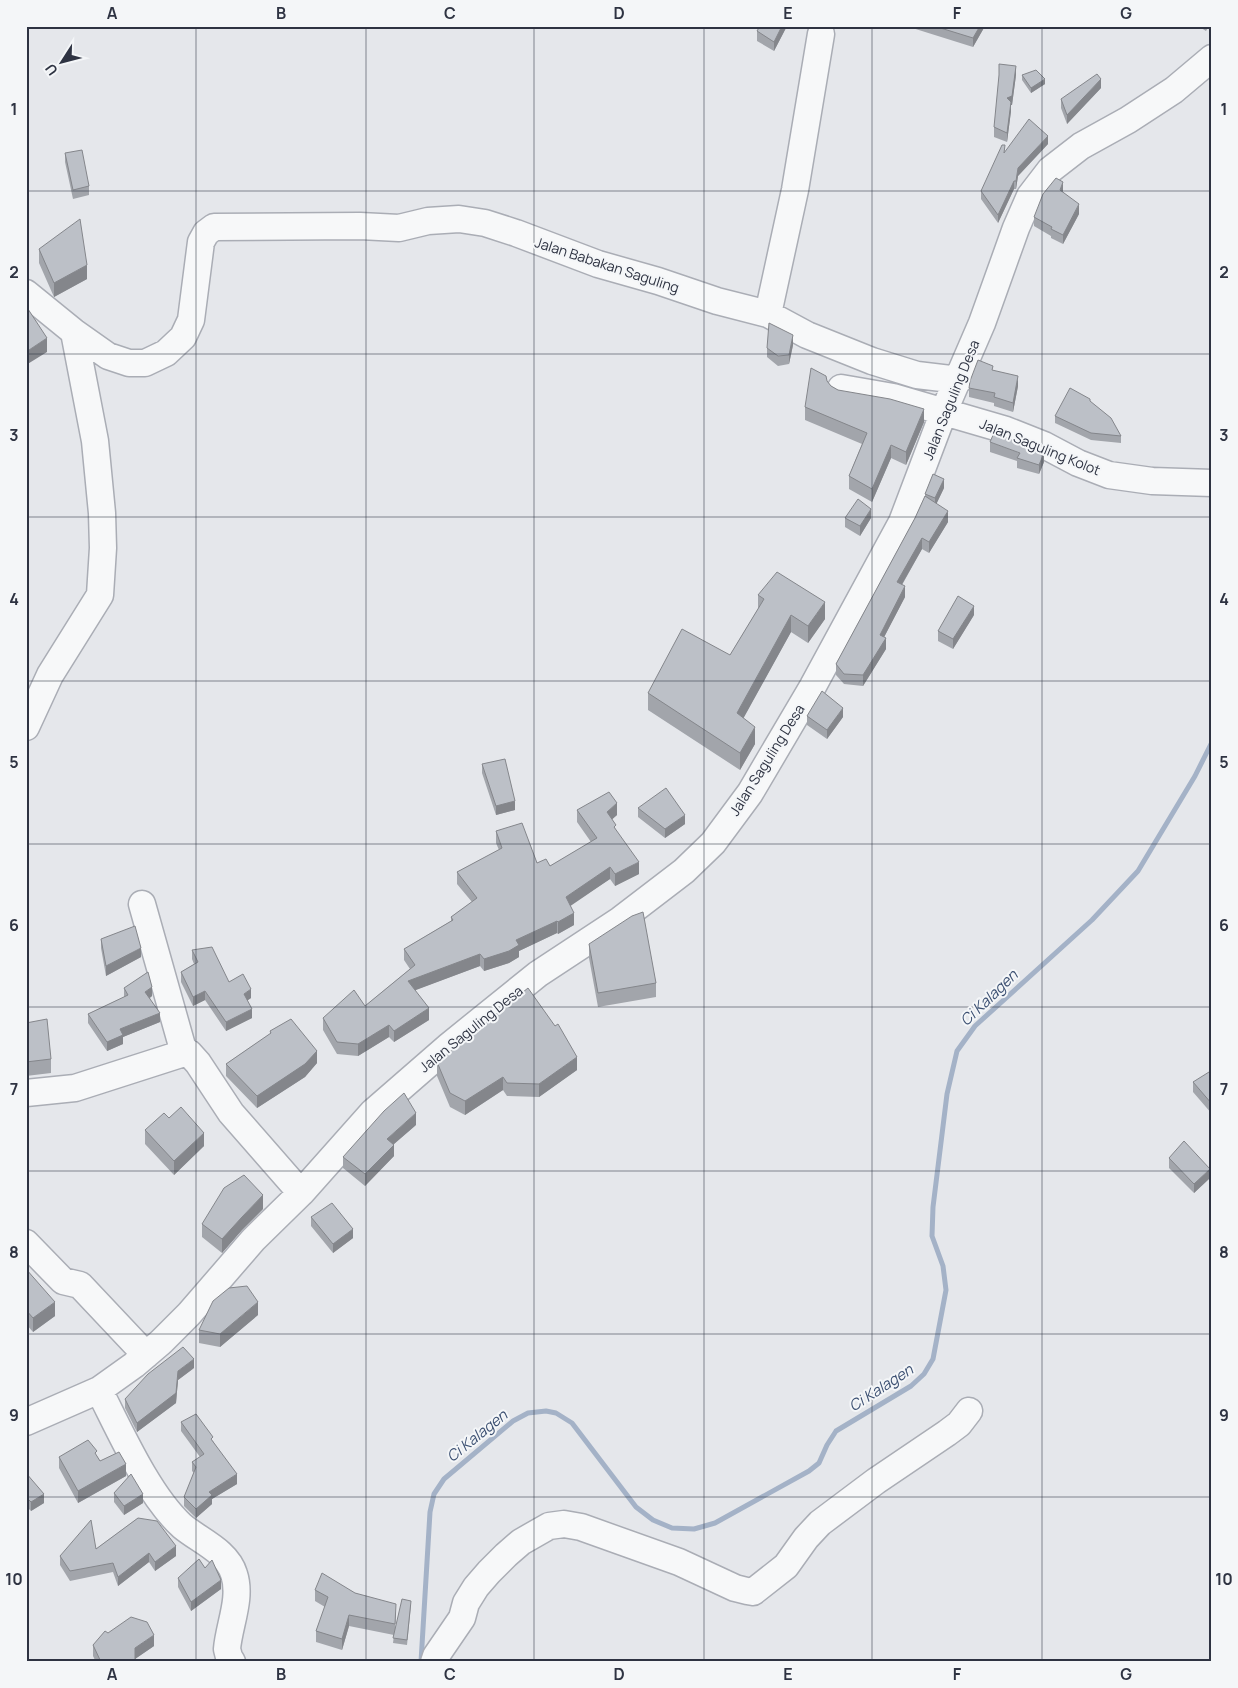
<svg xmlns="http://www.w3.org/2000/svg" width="1238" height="1688" viewBox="0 0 1238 1688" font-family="Manrope,sans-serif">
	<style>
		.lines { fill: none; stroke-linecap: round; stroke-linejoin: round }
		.stream { stroke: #a4b2c7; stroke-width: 5 }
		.minor-casing { stroke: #aaadb5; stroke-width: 29 }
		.minor { stroke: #f7f8f9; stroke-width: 26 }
		.wall { fill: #a2a5ab }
		.shaded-wall { fill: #84868b }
		.building { fill: #bcc0c7; stroke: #84868b }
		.grid { fill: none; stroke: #2e3342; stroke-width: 1; stroke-opacity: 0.55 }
		.labels { text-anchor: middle; stroke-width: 4; stroke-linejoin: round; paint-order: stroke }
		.street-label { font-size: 14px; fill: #2e3342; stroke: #f4f6f8 }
		.water-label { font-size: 15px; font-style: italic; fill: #3c5072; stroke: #f4f6f8 }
		.neatline { fill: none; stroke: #2e3342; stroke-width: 2 }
		.grid-label { font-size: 16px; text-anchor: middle; font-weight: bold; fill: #2e3342 }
	</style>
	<rect width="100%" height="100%" fill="#e5e7eb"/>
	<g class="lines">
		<!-- stream -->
		<path class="stream" d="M421 1662 430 1512 434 1494 444 1479 513 1421 528 1413 546 1411 556 1413 572 1423 636 1507 653 1520 672 1528 694 1529 715 1523 809 1471 819 1463 827 1445 836 1431 911 1386 924 1374 933 1359 946 1290 943 1266 932 1236 933 1207 947 1094 957 1051 975 1026 1092 920 1138 871 1195 776 1212 742"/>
		<defs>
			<path id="minor" d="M26 293 74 332 108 356 129 363H145L166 353 183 337 191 320 201 242 206 233 214 227 360 226 399 228 428 221 459 219 485 223 516 233 598 264 658 281 717 301 768 314 807 335 872 361 917 375 959 380
				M768 314 795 190 821 34
				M841 388 893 397 1006 430 1044 445 1078 463 1109 475 1152 481 1212 483
				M26 727 50 675 100 595 103 548 102 513 95 441 74 332
				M142 904 184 1053
				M26 1093 75 1088 184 1053H189L198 1063 231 1113 301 1193
				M26 1243 63 1281 80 1285 146 1355
				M99 1390C120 1431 148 1495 182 1526 200 1541 227 1551 234 1574 242 1598 229 1625 227 1649L229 1657 232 1662
				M26 1422 99 1390 134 1365 161 1342 189 1314 253 1240 301 1193 373 1112 450 1045 538 974 620 920 684 871 713 843 750 793 813 686 902 522 944 411 982 323 1016 228 1030 196 1050 170 1081 146 1128 120 1174 90 1212 58
				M434 1662 436 1656 462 1618 466 1603 476 1587 489 1572 506 1555 521 1542 549 1526 564 1524 581 1527 679 1562 735 1588 747 1591 753 1592 786 1566 806 1538 820 1523 876 1481 947 1433 959 1424 969 1411"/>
		</defs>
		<!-- minor casing -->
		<use href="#minor" class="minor-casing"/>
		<!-- minor -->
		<use href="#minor" class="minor"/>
	</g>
	<!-- wall -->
	<path class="wall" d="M760 26H787L774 51 757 41V31Z
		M906 26H985L973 47Z
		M1198 26H1209L1206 31Z
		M1016 75 1012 105H1011V111L1007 142 994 137V127Z
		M1022 75 1045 84 1031 93 1022 80Z
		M1101 88 1067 124 1061 108V99Z
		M1048 144 1018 176 1016 189H1014L998 223 981 199V191L1005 152Z
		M65 153 89 186V195L73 199 65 162Z
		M1063 191V192L1079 214 1063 244 1051 238V236L1034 226V217Z
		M39 249 87 279 54 297 39 263Z
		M793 345 789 364 778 366 767 357V348Z
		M993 371 1018 386 1013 412 994 406V403L969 397V388Z
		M827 381 831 386 838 390 924 422 906 465 891 458 872 502 849 489V476L862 444 805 420V407Z
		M1090 401 1121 436V443L1091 440 1055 423V416Z
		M990 442 1044 462 1039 474 1017 468V461L990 452Z
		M944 488 936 504 948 522 929 553 922 549 902 585 905 597 884 637 886 649 863 686 844 684 836 675V664L915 518 925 496V494Z
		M845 518H871L860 536 845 527Z
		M758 595 825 619 808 643 791 632 743 718 755 744 740 770 648 710V693L730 655 758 609Z
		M974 615 953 649 938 641V631Z
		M807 716 843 717 827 739 807 725Z
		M482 764 515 810 496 815 482 773Z
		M638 808 685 824 665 838 638 817Z
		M577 810 617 815 612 819 616 831 639 874 615 886 610 879 570 905 574 925 558 934 557 933 519 951V957L509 963 484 971 480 966 415 990 429 1020 394 1042 389 1037 358 1056 337 1054 323 1030V1018L365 1006 410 969 404 960V949L451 921V917L472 902 457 884V872L499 850 496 843V831L537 863 550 866 591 842 577 822Z
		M101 939 141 957 106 976 101 948Z
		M589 944 656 983V997L598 1007 589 958Z
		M192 950 229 982 251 998 247 1000 252 1018 226 1031 205 1000 193 1006 181 982V972L194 964 192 959Z
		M124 988 152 996 150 998 160 1022 123 1037V1044L107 1051 88 1023V1014L124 997Z
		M26 1023 51 1059V1073L26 1076Z
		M270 1031 317 1063 305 1077 257 1108 226 1076V1064L270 1034Z
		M437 1062 577 1070 539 1097 507 1096 503 1090 465 1115 450 1107 437 1076Z
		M1212 1076V1114L1193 1092V1082Z
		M416 1125 394 1144V1156L365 1186 343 1168V1157Z
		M145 1130 204 1146 174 1175 145 1144Z
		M1169 1158 1210 1178 1194 1193 1169 1168Z
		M263 1209 242 1230 222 1253 202 1237V1224Z
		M311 1217 353 1238 333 1253 311 1226Z
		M26 1269 55 1316 33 1332 26 1324Z
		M258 1315 220 1347 199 1343V1330Z
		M194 1368 178 1380 176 1403 137 1432 125 1408V1399Z
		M181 1422 213 1441 237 1484 212 1499V1504L196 1518 184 1506V1497L194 1473 192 1471V1462L200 1457 181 1431Z
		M97 1456 100 1461 126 1476 78 1503 59 1468V1457Z
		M26 1473 44 1503 31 1511 26 1506Z
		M114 1493 143 1503 124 1515 114 1502Z
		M138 1518 176 1556 155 1571 149 1562 118 1586 113 1572 70 1581 60 1565V1556L96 1549Z
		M205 1568 221 1589 191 1611 178 1587V1578Z
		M315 1590 355 1593 396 1615 395 1628 411 1605 407 1645 393 1643 394 1635 349 1626 342 1650 316 1642V1631L325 1607 315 1601Z
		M108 1633 154 1646 135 1659V1662H96L93 1656V1645Z"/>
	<!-- shaded-wall -->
	<path class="shaded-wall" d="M782 26H787L774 51V42Z
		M980 26H985L973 47V38Z
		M1016 66V75L1012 105H1011V111L1007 142V98Z
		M1045 79V84L1031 93V88Z
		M1101 79V88L1067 124V115Z
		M1048 136V144L1018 176 1016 189V181L1018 168Z
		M1014 181V189L998 223V215Z
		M1063 182V191L1060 199V190Z
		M1079 204V214L1063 244V235Z
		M87 265V279L54 297V283Z
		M793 335V345L789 364V355Z
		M47 338V352L26 365V352Z
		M1018 376V386L1013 412V403Z
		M924 409V422L906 465V452Z
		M891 445V458L872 502V489Z
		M1044 453V462L1039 474V465Z
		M944 479V488L935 507V498Z
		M871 509V518L860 536V526Z
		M948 511V522L929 553V542Z
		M922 538V549L897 593V582Z
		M905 586V597L880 645V635Z
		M825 602V619L808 643V626Z
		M974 606V615L953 649V639Z
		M791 615V632L737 730V713Z
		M886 638V649L863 686V675Z
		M843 708V717L827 739V730Z
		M755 727V744L740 770V753Z
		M515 801V810L496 815V806Z
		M617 803V815L607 824V812Z
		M685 815V824L665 838V829Z
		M639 862V874L615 886V874Z
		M610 867V879L566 909V897Z
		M574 913V925L558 934V922Z
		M557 921V933L519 951V957L509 963 484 971V959L516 940Z
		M141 948V957L106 976V966Z
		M480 954V966L408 993V981Z
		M152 987V996L145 1001V992Z
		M251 989V998L244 1003V994Z
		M205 991V1000L193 1006V997Z
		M429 1008V1020L394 1042V1031Z
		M252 1009V1018L226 1031V1022Z
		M160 1013V1022L123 1037V1044L107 1051V1042L120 1029Z
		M389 1025V1037L358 1056V1044Z
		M317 1051V1063L305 1077 257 1108V1096Z
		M577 1057V1070L539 1097V1084Z
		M503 1077V1090L465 1115V1101Z
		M416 1113V1125L387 1150V1139Z
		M204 1133V1146L174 1175V1161Z
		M394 1145V1156L365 1186V1174Z
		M1210 1169V1178L1194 1193V1184Z
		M263 1195V1209L242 1230 222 1253V1239L242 1217Z
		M353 1229V1238L333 1253V1244Z
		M55 1302V1316L33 1332V1318Z
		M258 1302V1315L220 1347V1334Z
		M194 1359V1368L178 1380 176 1403 137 1432V1423L178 1371Z
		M126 1464V1476L78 1503V1491Z
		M237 1474V1484L212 1499V1504L196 1518V1509L209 1492Z
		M44 1494V1503L31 1511V1502Z
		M143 1494V1503L124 1515V1506Z
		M176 1546V1556L155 1571V1562Z
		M149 1553V1562L118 1586V1577Z
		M221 1580V1589L191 1611V1602Z
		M349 1615V1626L342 1650V1639Z
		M154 1635V1646L135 1659V1648Z"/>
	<!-- building -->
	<path class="building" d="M760 26H782L774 42 757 31Z
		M934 26H980L973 38Z
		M999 64 1016 66 1012 96 1007 98 1011 102 1007 133 994 127 999 75Z
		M1036 70 1045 79 1031 88 1022 75Z
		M1097 74 1101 79 1067 115 1061 99Z
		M1029 119 1048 136 1018 168 1016 181H1014L998 215 981 191 1002 145H1005L1004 153Z
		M82 150 89 186 73 190 65 153Z
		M1056 178 1063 182 1060 190 1079 204 1063 235 1051 229 1052 227 1034 217 1043 194Z
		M80 219 87 265 54 283 39 249Z
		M26 306 47 338 26 352Z
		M769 323 793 335 789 355 778 356 767 348Z
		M978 360 993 366 992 370 1018 376 1013 403 994 397 995 393 969 388 970 381Z
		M811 368 826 376 827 381 831 386 838 390 890 399 924 409 906 452 891 445 872 489 849 476 867 433 805 407Z
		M1070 388 1090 399V401L1111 418 1121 436 1091 433 1055 416Z
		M994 433 1044 453 1039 465 1017 458 1020 453 990 442Z
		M933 474 944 479 935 498 925 494Z
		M925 496 948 511 929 542 922 538 897 582 905 586 880 635 886 638 863 675 844 674 836 664 915 518Z
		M858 499 871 509 860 526 845 518Z
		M777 572 825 602 808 626 791 615 737 713 755 727 740 753 648 693 682 629 730 655 764 599 758 595Z
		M958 596 974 606 953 639 938 631Z
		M822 691 843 708 827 730 807 716Z
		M505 759 515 801 496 806 482 764Z
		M666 788 685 815 665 829 638 808Z
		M609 792 617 803 607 812 616 825 614 827 639 862 615 874 610 867 566 897 574 913 558 922 557 921 516 940 519 945 509 951 484 959 480 954 408 981 429 1008 394 1031 389 1025 358 1044 337 1042 323 1018 354 990 365 1006 415 965 404 949 453 920 451 917 477 898 457 872 502 848 496 831 522 823 537 863 546 859 550 866 597 838 577 810Z
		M643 912 656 983 598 993 589 944 632 916Z
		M135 926 141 948 106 966 101 939Z
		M212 947 229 982 243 974 251 989 244 994 252 1009 226 1022 205 991 193 997 181 972 198 962 192 950Z
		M148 972 152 987 145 992 160 1013 120 1029 123 1035 107 1042 88 1014 128 995 124 988Z
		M528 988 555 1026 558 1024 577 1057 539 1084 507 1083 503 1077 465 1101 450 1093 437 1062Z
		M47 1019 51 1059 26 1062V1023Z
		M291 1019 317 1051 305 1064 257 1096 226 1064 271 1033 270 1031Z
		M1209 1072 1212 1076V1104L1193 1082Z
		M404 1093 416 1113 387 1139 394 1145 365 1174 343 1157 384 1111Z
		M181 1107 204 1133 174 1161 145 1130 164 1113 169 1118Z
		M1184 1141 1210 1169 1194 1184 1169 1158Z
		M244 1175 263 1195 242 1217 222 1239 202 1224 224 1188Z
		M332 1203 353 1229 333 1244 311 1217Z
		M26 1269 55 1302 33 1318 26 1310Z
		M247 1286 258 1302 220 1334 199 1330 213 1301 229 1288Z
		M183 1347 194 1359 178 1371 176 1393 137 1423 125 1399 148 1374Z
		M196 1414 213 1437 211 1439 237 1474 209 1492 212 1495 196 1509 184 1497 196 1467 192 1462 204 1454 181 1422Z
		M88 1440 97 1451 95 1453 100 1461 119 1452 126 1464 78 1491 59 1457Z
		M26 1473 44 1494 31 1502 26 1497Z
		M131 1474 143 1494 124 1506 114 1493Z
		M138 1518 157 1521 176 1546 155 1562 149 1553 118 1577 113 1563 70 1571 60 1556 91 1520 96 1549Z
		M199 1559 205 1568 212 1560 221 1580 191 1602 178 1578Z
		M322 1573 355 1593 396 1604 395 1624 349 1615 342 1639 316 1631 328 1597 315 1590Z
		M402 1599 411 1601 407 1640 393 1638Z
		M131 1617 147 1622 154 1635 135 1648V1662H101L93 1645 105 1631 108 1633Z"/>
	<!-- grid -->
	<path class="grid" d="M196 26V1662M366 26V1662M534 26V1662M704 26V1662M872 26V1662M1042 26V1662M26 191H1212M26 354H1212M26 517H1212M26 681H1212M26 844H1212M26 1007H1212M26 1171H1212M26 1334H1212M26 1497H1212"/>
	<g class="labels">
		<!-- street labels -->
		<g class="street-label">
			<text transform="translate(607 265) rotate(18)" y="5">Jalan Babakan Saguling</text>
			<text transform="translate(951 400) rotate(-68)" y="5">Jalan Saguling Desa</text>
			<text transform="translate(1040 447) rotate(22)" y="5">Jalan Saguling Kolot</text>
			<text transform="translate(767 760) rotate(-58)" y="5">Jalan Saguling Desa</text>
			<text transform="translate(471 1029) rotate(-39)" y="5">Jalan Saguling Desa</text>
		</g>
		<!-- water labels -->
		<g class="water-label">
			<text transform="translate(989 998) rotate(-44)" y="5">Ci Kalagen</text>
			<text transform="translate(881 1388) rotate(-33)" y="5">Ci Kalagen</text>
			<text transform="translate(477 1436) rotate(-39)" y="5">Ci Kalagen</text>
		</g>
	</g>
	<!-- border -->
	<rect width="1238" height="1688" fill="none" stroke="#f4f6f8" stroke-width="55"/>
	<!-- north arrow -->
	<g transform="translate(62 62) rotate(234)" stroke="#f4f6f8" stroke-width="4" paint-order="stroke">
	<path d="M0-4L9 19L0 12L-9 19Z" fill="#2e3342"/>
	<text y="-8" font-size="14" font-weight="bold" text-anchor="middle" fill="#2e3342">U</text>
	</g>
	<rect x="28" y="28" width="1182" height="1632" class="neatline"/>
	<g class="grid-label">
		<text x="112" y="19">A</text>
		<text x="281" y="19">B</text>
		<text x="450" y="19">C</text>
		<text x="619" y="19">D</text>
		<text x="788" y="19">E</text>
		<text x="957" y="19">F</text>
		<text x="1126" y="19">G</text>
		<text x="14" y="115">1</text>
		<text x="1224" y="115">1</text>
		<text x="14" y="278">2</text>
		<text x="1224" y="278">2</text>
		<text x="14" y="441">3</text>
		<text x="1224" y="441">3</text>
		<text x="14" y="605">4</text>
		<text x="1224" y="605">4</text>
		<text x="14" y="768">5</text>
		<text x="1224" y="768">5</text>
		<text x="14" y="931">6</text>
		<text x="1224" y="931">6</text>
		<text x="14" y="1095">7</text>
		<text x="1224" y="1095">7</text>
		<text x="14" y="1258">8</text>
		<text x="1224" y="1258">8</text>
		<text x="14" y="1421">9</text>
		<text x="1224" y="1421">9</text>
		<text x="14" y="1585">10</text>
		<text x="1224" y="1585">10</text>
		<text x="112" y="1680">A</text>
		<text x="281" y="1680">B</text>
		<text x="450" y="1680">C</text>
		<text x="619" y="1680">D</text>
		<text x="788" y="1680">E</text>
		<text x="957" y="1680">F</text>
		<text x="1126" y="1680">G</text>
	</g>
</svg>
